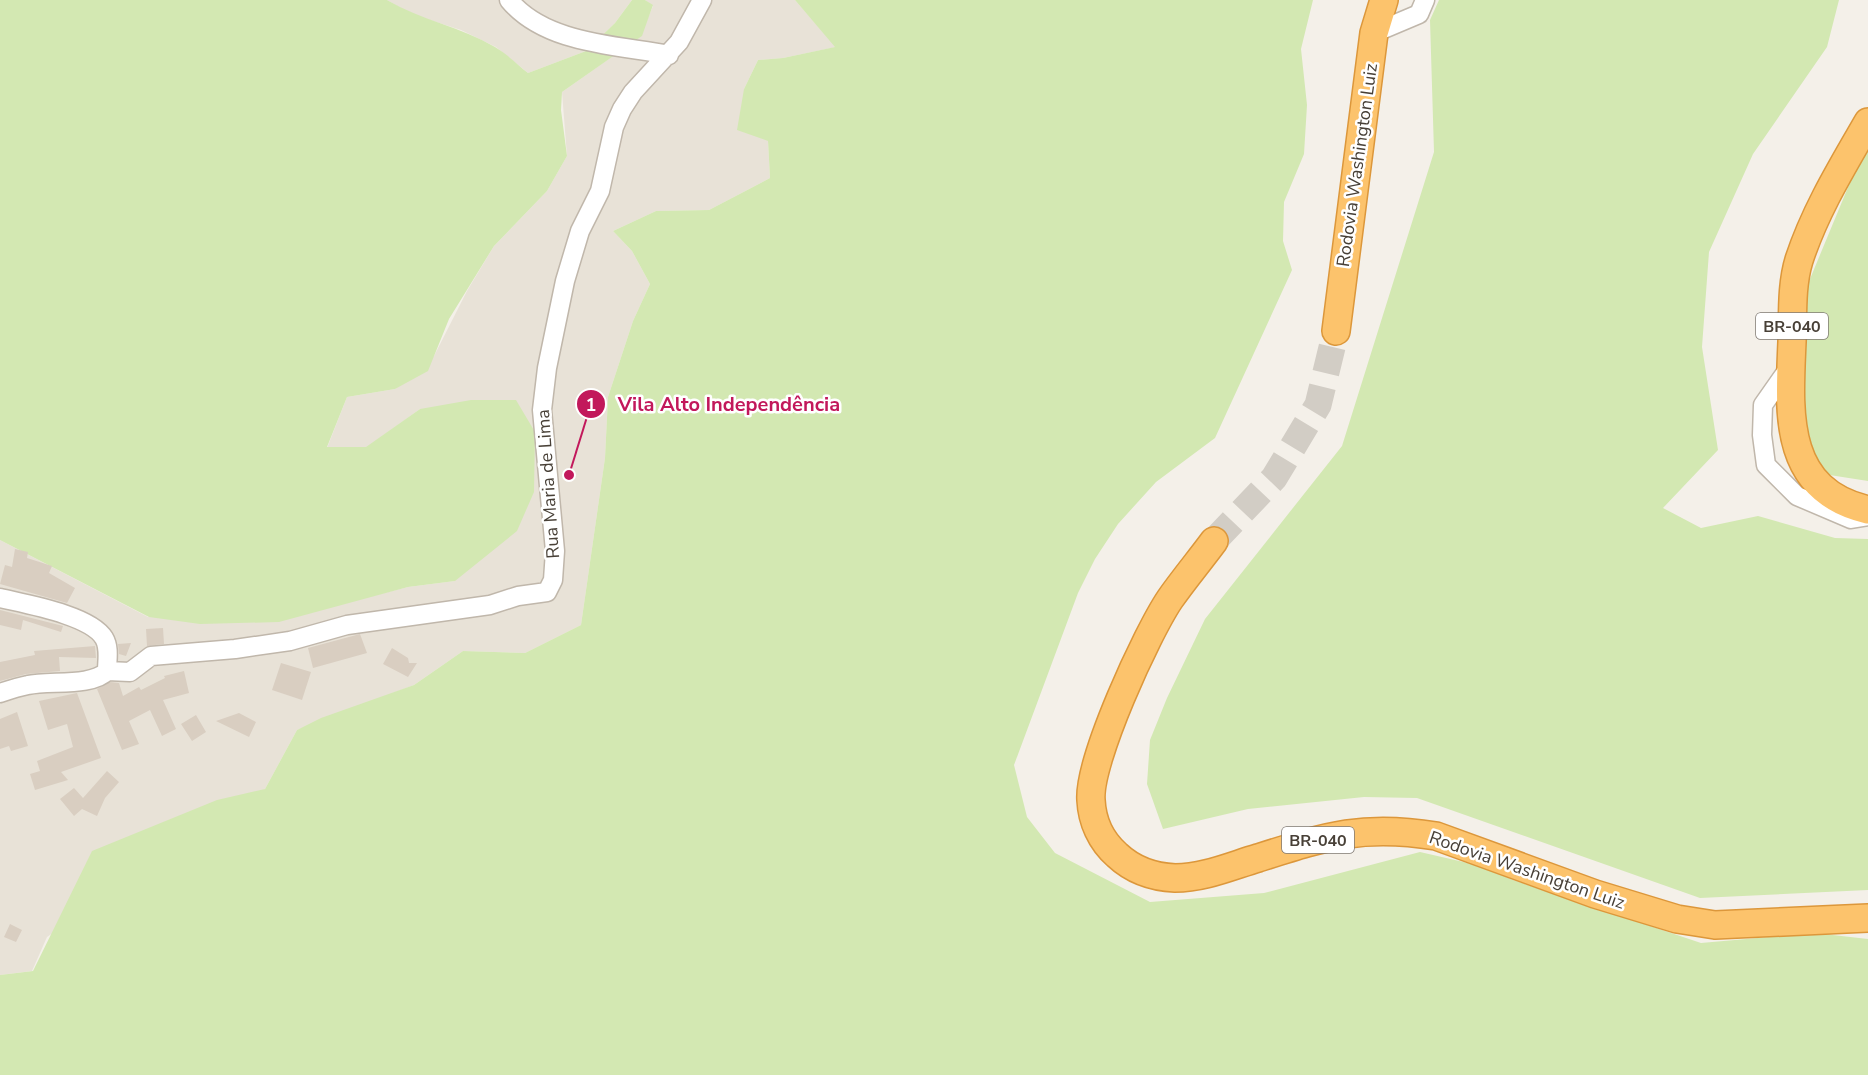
<svg xmlns="http://www.w3.org/2000/svg" width="1868" height="1075" viewBox="0 0 1868 1075" font-family="'Nunito Sans',sans-serif">
	<style>
		.residential { fill: #e8e2d7 }
		.green { fill: #d3e8b2 }
		.building { fill: #d9cec1 }
		.lines { fill: none; stroke-linecap: round; stroke-linejoin: round }
		.highway-tunnel { stroke: #d2cdc5; stroke-width: 27; stroke-dasharray: 27 14; stroke-linecap: butt }
		.minor-casing { stroke: #c0b7ab; stroke-width: 21 }
		.highway-casing { stroke: #dc973b; stroke-width: 30 }
		.minor { stroke: #fff; stroke-width: 18 }
		.highway { stroke: #fcc36c; stroke-width: 27 }
		.labels { text-anchor: middle; stroke-width: 5; stroke-linejoin: round; paint-order: stroke }
		.shield { fill: #fff; stroke: #7f7973; stroke-width: 1.5 }
		.shield-label { font-size: 16px; font-weight: bold; fill: #484037 }
		.street-label { font-size: 18px; fill: #484037; stroke: #fff }
		.leader { fill: none; stroke: #c2185b; stroke-width: 2 }
		.callout-dot { fill: #c2185b; stroke: #fff; stroke-width: 2 }
		.mark-label { font-size: 18px; text-anchor: middle; font-weight: bold; fill: #fff }
		.callout-label { font-size: 20px; text-anchor: middle; font-weight: bold; fill: #c2185b; stroke: #fff; stroke-width: 5; stroke-linejoin: round; paint-order: stroke }
	</style>
	<rect width="100%" height="100%" fill="#f4f0e9"/>
	<!-- residential -->
	<path class="residential" d="M387 0H632L615 23 586 51 528 73 496 47 461 30 411 14Z
		M645 0H795L836 47 783 58 758 60 744 89 768 141 770 178 709 210 656 211 613 231 632 251 650 284 633 321 608 397 605 458 581 625 525 653 463 651 414 685 297 730 265 789 47 937 32 971 0 975V540L148 617 364 598 408 587 455 581 420 409 366 448H327L347 397 395 389 434 356 467 291 494 246 547 191 567 156 562 92 640 37 653 6Z"/>
	<!-- green -->
	<path class="green" d="M0 0H387C421 20 461 27 495 47 507 54 518 65 528 73L586 51 615 23 632 0H645L653 5 642 36 562 92 561 110 567 156 547 191 494 246 449 319 428 371 395 389 347 397 327 447H366L420 409 471 400H516L535 432 534 492 517 531 455 581 408 587 279 622 200 624 149 617 0 540Z
		M795 0H1313L1301 49 1307 105 1304 154 1284 202 1283 241 1292 270 1215 438 1156 482 1118 524 1095 559 1078 593 1014 765 1027 817 1055 853 1150 902 1264 893 1420 852 1481 866 1513 880 1701 943 1815 933 1868 939V1075H0V975L33 971 92 851 217 800 265 789 297 730 321 718 414 685 463 651 525 653 581 625 605 458 608 397 633 321 650 284 632 251 613 231 656 211 709 210 770 178 768 141 737 130 744 89 758 60 783 58 835 47Z
		M1439 0H1839L1827 47 1753 154 1709 252 1702 347 1718 450 1663 508 1701 528 1758 516 1835 538 1868 539V890L1700 898 1417 798 1364 797 1248 809 1163 829 1147 784 1150 740 1167 698 1205 619 1342 446 1434 152 1430 20Z
		M1868 150V481L1823 474 1803 447 1805 291 1856 168Z"/>
	<!-- building -->
	<path class="building" d="M15 549 28 552 27 558 52 566 49 573 75 588 67 603 0 584 5 565 12 567Z
		M0 610 63 626 61 632 23 620 21 630 0 625Z
		M163 628 164 644 147 646 146 629Z
		M360 634 367 653 313 668 308 648Z
		M131 643 126 656 119 654 118 644Z
		M95 646 96 658 59 657 60 671 26 674 0 681V662L35 655 34 651Z
		M392 648 408 658 409 663H417L408 677 383 664Z
		M281 663 311 672 302 700 272 690Z
		M184 671 189 693 163 700 176 729 162 736 150 710 129 721 139 744 122 750 97 689 110 682 119 683 123 696 139 687 141 690 165 678 164 676Z
		M77 693 101 758 61 772 68 780 35 790 30 774 40 771 37 761 73 747 67 724 48 730 39 701Z
		M17 712 28 746 11 751 9 746 0 749V719Z
		M239 713 256 722 249 737 216 721Z
		M196 715 206 732 192 741 181 724Z
		M107 771 119 782 105 798 97 816 82 809 74 816 60 799 74 788 83 798Z
		M10 924 22 930 16 942 4 937Z"/>
	<g class="lines">
		<!-- highway-tunnel -->
		<path class="highway-tunnel" d="M1214 541 1274 478 1318 405 1336 331"/>
		<defs>
			<path id="minor" d="M509 0C545 44 617 45 669 55
				M1374 33 1419 14 1425 0
				M1791 365 1763 405 1762 435 1766 465 1797 496 1851 519 1868 516
				M0 598C25 604 90 615 104 638 110 648 107 660 107 671
				M107 671 130 672 151 656 235 649 290 641 347 625 490 605 518 596 547 592 553 580 555 551 542 410 547 368 565 281 580 231 600 191 614 127 622 109 633 92 679 42 702 0
				M0 693C9 690 18 687 28 685 49 680 92 687 107 671"/>
			<path id="highway" d="M1868 122C1842 167 1815 211 1799 260 1791 286 1793 316 1792 342 1789 412 1782 490 1868 510
				M1336 331 1374 33 1384 0
				M1214 541C1200 560 1184 579 1170 599 1147 633 1088 761 1091 800 1092 821 1101 841 1117 855 1133 870 1153 877 1175 878 1204 878 1231 866 1258 858 1327 836 1363 824 1436 836L1595 894 1677 919 1715 925 1868 918"/>
		</defs>
		<!-- minor casing -->
		<use href="#minor" class="minor-casing"/>
		<!-- highway casing -->
		<use href="#highway" class="highway-casing"/>
		<!-- minor -->
		<use href="#minor" class="minor"/>
		<!-- highway -->
		<use href="#highway" class="highway"/>
	</g>
	<g class="labels">
		<!-- shield labels -->
		<g class="shield">
			<rect x="1756" y="313" width="72" height="26" rx="4.5"/>
			<rect x="1282" y="827" width="72" height="26" rx="4.5"/>
		</g>
		<g class="shield-label">
			<text x="1792" y="332">BR-040</text>
			<text x="1318" y="846">BR-040</text>
		</g>
		<!-- street labels -->
		<g class="street-label">
			<text transform="translate(1357 165) rotate(-82)" y="6">Rodovia Washington Luiz</text>
			<text transform="translate(548 484) rotate(-94)" y="6">Rua Maria de Lima</text>
			<text transform="translate(1527 870) rotate(19)" y="6">Rodovia Washington Luiz</text>
		</g>
	</g>
	<!-- callouts -->
	<path class="leader" d="M569 475L591 404"/>
	<g class="callout-dot">
		<circle cx="569" cy="475" r="6"/>
		<circle cx="591" cy="404" r="15"/>
	</g>
	<g class="mark-label">
		<text x="591" y="411">1</text>
	</g>
	<g class="callout-label">
		<text x="729" y="411">Vila Alto Independência</text>
	</g>
</svg>
